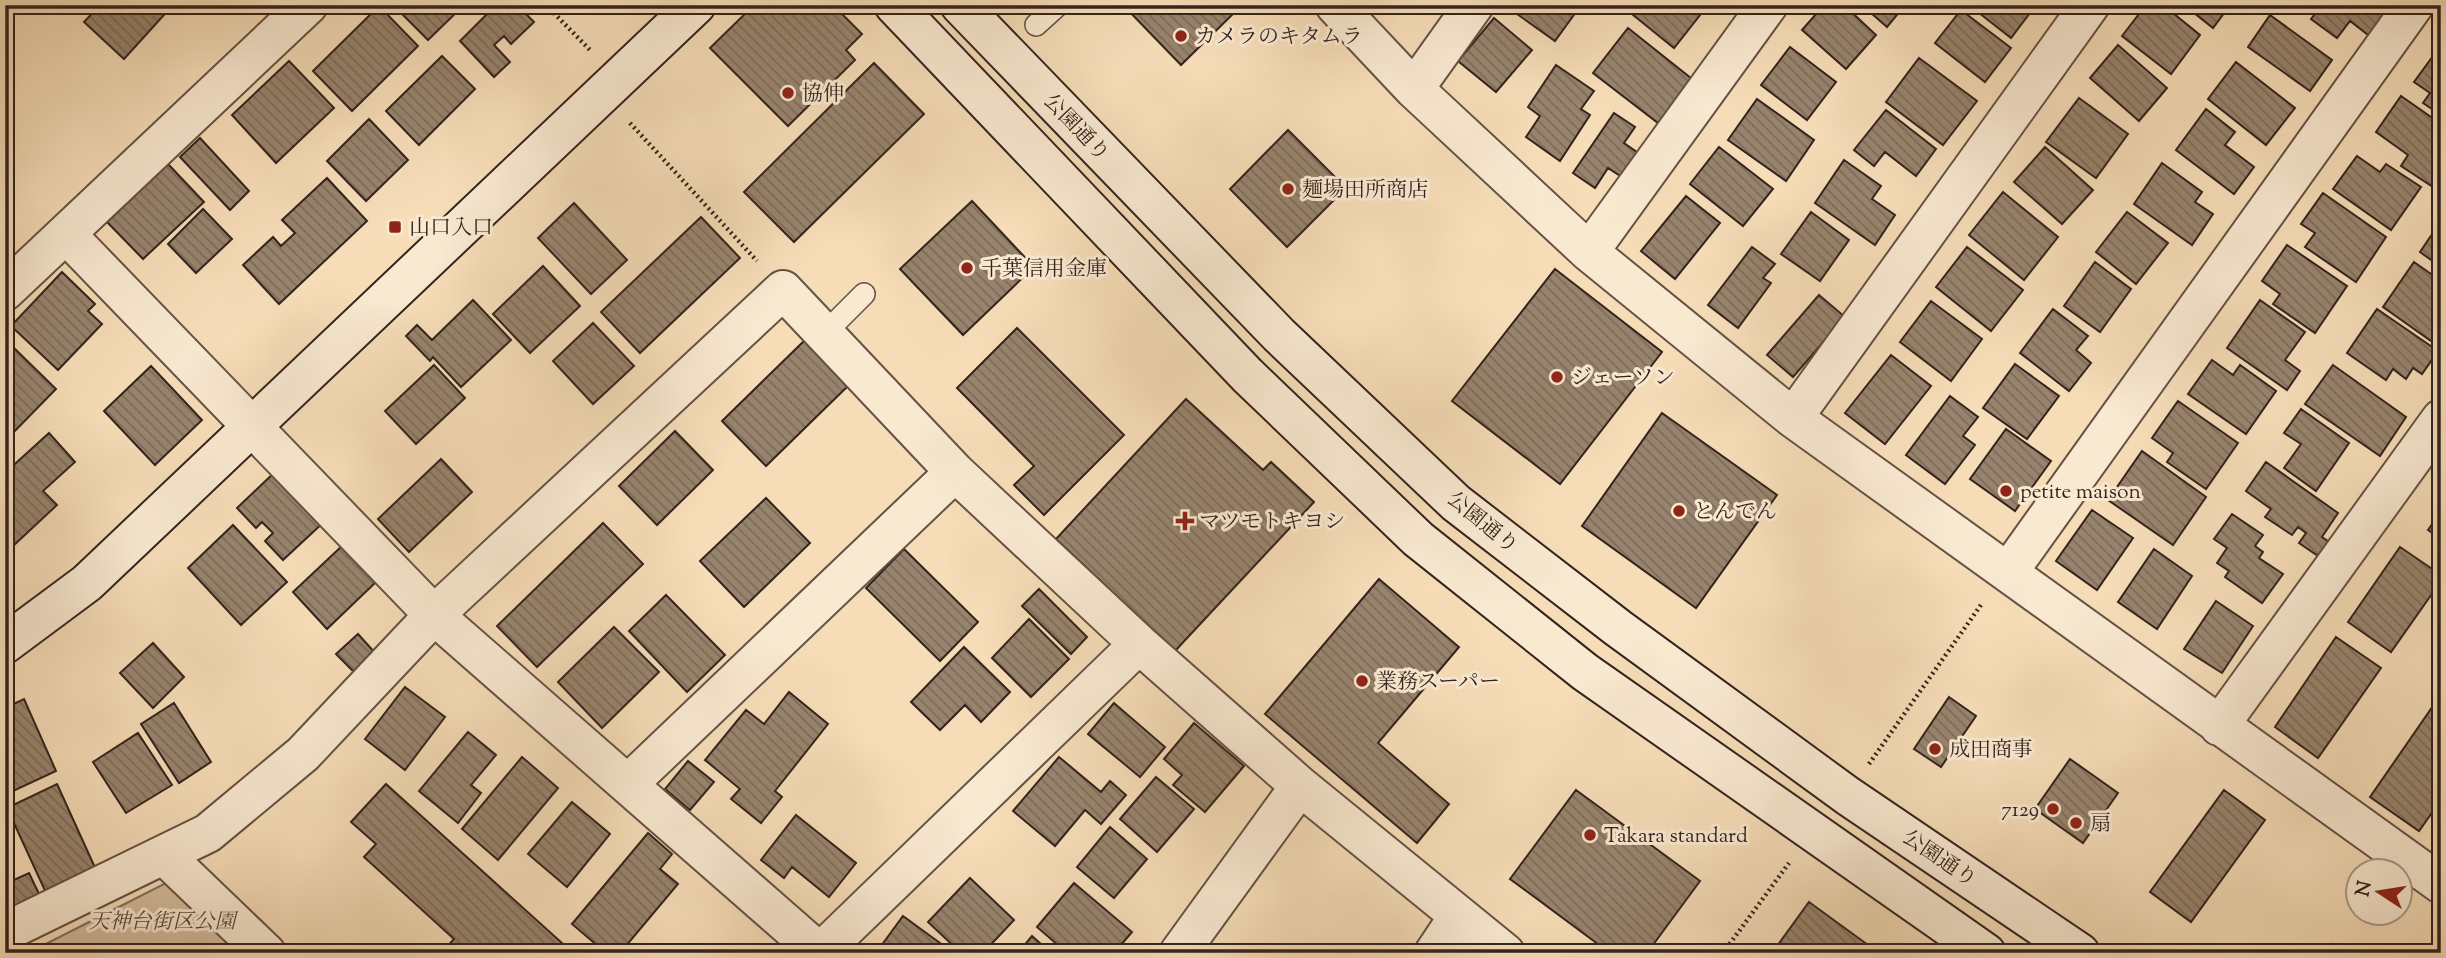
<svg xmlns="http://www.w3.org/2000/svg" width="2446" height="958" viewBox="0 0 2446 958" font-family="'Sorts Mill Goudy','Noto Serif JP',serif">
	<style>
		.green { fill: #d5bd9e; stroke: #84705e; stroke-width: 2 }
		.building { fill: url(#building-back-hatch); stroke: #33231d; stroke-width: 2 }
		.lines { fill: none; stroke-linecap: round; stroke-linejoin: round }
		.lane-casing { stroke: #645244; stroke-width: 24 }
		.street-casing { stroke: #645244; stroke-width: 42 }
		.secondary-casing { stroke: #33231d; stroke-width: 42 }
		.path { stroke: #33231d; stroke-width: 4.5; stroke-dasharray: 2 3.5; stroke-linecap: butt }
		.lane { stroke: #f9e9d1; stroke-width: 21 }
		.street { stroke: #f9e9d1; stroke-width: 38 }
		.secondary { stroke: #f9e9d1; stroke-width: 38 }
		.poi-dot { fill: #8f2418; stroke: #f9e9d1; stroke-width: 2.5 }
		.labels { text-anchor: middle; stroke-width: 6; stroke-linejoin: round; paint-order: stroke }
		.poi-label { font-size: 21px; fill: #33231d; stroke: #f9e9d1; text-anchor: start }
		.street-label { font-size: 21px; fill: #33231d; stroke: #f9e9d1 }
		.park-label { font-size: 21px; font-style: italic; fill: #5c4a3d; stroke: #f9e9d1 }
	</style>
	<defs>
		<pattern id="building-back-hatch" width="6" height="6" patternUnits="userSpaceOnUse" patternTransform="scale(1.75)"><rect width="6" height="6" fill="#98846e"/><path d="M-1 5l2 2M0 0l6 6M5-1l2 2" fill="none" stroke="#7d6c5a"/></pattern>
	</defs>
	<rect width="100%" height="100%" fill="#f6ddb8"/>
	<filter id="stains"><feTurbulence type="fractalNoise" baseFrequency=".00286" numOctaves="4"/><feColorMatrix values="0 0 0 0 .2 0 0 0 0 .09 0 0 0 0 .02 0 0 0 .5 -.17"/></filter>
	<radialGradient id="worn" r=".72"><stop offset=".6" stop-color="#630" stop-opacity="0"/><stop offset="1" stop-color="#630" stop-opacity=".3"/></radialGradient>
	<!-- green -->
	<path class="green" d="M168 882 237 953H28Z"/>
	<!-- building -->
	<path class="building" d="M100 5H173L124 59 84 22Z
		M393 5H464L428 40Z
		M496 5H517L534 22 511 44 504 36 494 45 510 62 494 77 460 41Z
		M754 5H833L862 34 846 50 855 60 788 126 710 48Z
		M1123 5H1238L1240 7 1181 65Z
		M1513 5H1581L1555 41 1510 9Z
		M1639 5H1708L1674 48 1632 14Z
		M1824 5H1844L1876 35 1846 69 1802 30Z
		M1862 5H1905L1887 27Z
		M1969 5H2036L2011 38Z
		M2146 5H2163L2200 35 2171 74 2122 36Z
		M2184 5H2230L2213 28Z
		M2322 5H2391L2372 38 2350 21 2337 38 2311 19Z
		M379 6 418 46 352 111 313 71Z
		M1961 10 2011 48 1985 82 1935 43Z
		M2270 15 2332 60 2310 91 2248 47Z
		M1494 18 1532 50 1496 92 1458 61Z
		M1628 28 1692 79 1658 123 1593 73Z
		M2118 45 2167 88 2139 121 2090 78Z
		M2441 45V115L2423 103 2430 93 2414 82Z
		M1790 47 1836 82 1807 120 1761 85Z
		M442 56 475 89 419 145 386 111Z
		M1919 58 1977 101 1943 145 1886 102Z
		M289 61 334 108 276 163 232 115Z
		M2236 62 2295 108 2266 145 2208 99Z
		M874 63 924 114 794 242 744 192Z
		M1556 65 1594 91 1581 109 1590 115 1560 161 1526 137 1540 116 1528 107Z
		M2401 96 2441 124V145L2434 154 2441 158 2439 191 2401 166 2408 155 2376 132Z
		M2079 98 2128 134 2096 178 2046 142Z
		M1757 99 1814 140 1786 181 1728 140Z
		M2206 109 2235 132 2225 145 2254 167 2234 194 2176 150Z
		M1886 110 1936 149 1916 176 1885 152 1874 166 1854 150Z
		M1614 113 1635 127 1624 143 1644 157 1628 181 1608 168 1595 188 1573 173Z
		M369 119 408 160 366 201 327 161Z
		M1288 130 1346 188 1287 247 1230 189Z
		M200 138 249 191 230 210 180 157Z
		M1719 147 1773 189 1743 226 1690 184Z
		M2045 147 2093 190 2062 224 2014 182Z
		M2357 156 2380 172 2386 164 2421 187 2391 230 2333 189Z
		M1844 160 1881 186 1872 199 1895 215 1875 245 1815 203Z
		M2162 163 2202 192 2195 202 2213 214 2192 245 2134 204Z
		M168 164 204 202 143 259 107 222Z
		M327 178 367 221 279 304 243 265 273 237 281 246 295 233 282 220Z
		M2003 192 2058 237 2024 280 1969 235Z
		M2323 193 2386 237 2356 282 2305 247 2315 233 2301 224Z
		M1686 196 1720 223 1675 279 1641 251Z
		M972 201 1034 267 963 335 900 269Z
		M574 203 627 260 591 294 538 238Z
		M203 209 232 239 196 273 168 244Z
		M1811 212 1849 240 1820 281 1781 254Z
		M2127 212 2168 243 2136 284 2096 252Z
		M701 217 740 258 640 353 601 312Z
		M2441 221V267L2420 252Z
		M2287 245 2347 286 2315 333 2273 304 2280 294 2262 281Z
		M1752 247 1775 264 1763 278 1771 283 1738 328 1708 305Z
		M1967 247 2023 290 1991 331 1936 287Z
		M2095 262 2131 289 2100 332 2064 306Z
		M2414 262 2441 281 2436 292 2441 295V348L2383 307Z
		M543 266 580 306 530 353 493 314Z
		M1555 269 1662 352 1560 484 1452 401Z
		M62 272 95 304 88 311 102 324 58 370 11 326Z
		M1819 295 1845 317 1793 377 1767 355Z
		M473 300 511 340 461 387 433 357 430 361 406 336 417 325 432 340Z
		M2260 300 2305 332 2285 360 2300 371 2287 390 2227 348Z
		M1931 301 1982 339 1951 381 1900 342Z
		M2053 309 2088 336 2076 350 2091 363 2069 391 2020 353Z
		M2377 309 2438 351 2422 374 2413 368 2406 379 2393 369 2386 380 2347 353Z
		M593 323 634 366 593 404 553 361Z
		M1017 328 1124 435 1044 515 1014 485 1034 466 957 388Z
		M805 340 849 385 766 466 722 421Z
		M14 348 56 389 5 441V357Z
		M1891 355 1931 386 1885 444 1845 413Z
		M2212 360 2233 375 2240 365 2276 391 2246 434 2188 394Z
		M2015 364 2059 396 2027 439 1983 408Z
		M434 365 465 398 416 444 385 411Z
		M2333 365 2406 417 2380 456 2305 404Z
		M151 366 202 420 155 465 104 411Z
		M1950 396 1978 417 1963 436 1975 445 1945 484 1906 455Z
		M1186 399 1263 470 1271 462 1314 502 1175 651 1056 539Z
		M2178 401 2238 443 2206 489 2167 462 2173 453 2152 438Z
		M2301 409 2349 443 2316 491 2284 468 2301 444 2284 433Z
		M1662 413 1777 495 1696 608 1582 526Z
		M2006 429 2051 461 2015 511 1970 479Z
		M675 431 713 470 657 525 619 486Z
		M49 433 75 462 43 491 57 505 13 546 5 538V473Z
		M2142 451 2206 497 2173 545 2108 500Z
		M441 459 472 492 409 552 378 519Z
		M2266 462 2338 513 2322 537 2334 545 2324 560 2299 543 2306 533 2298 527 2292 535 2265 517 2271 509 2246 491Z
		M276 471 325 521 283 560 265 541 273 533 262 522 256 528 237 508Z
		M766 498 810 543 744 607 700 561Z
		M2092 510 2133 538 2097 590 2056 561Z
		M2441 511V539L2428 530Z
		M2232 514 2263 535 2255 546 2263 552 2259 558 2283 574 2262 603 2225 577 2229 571 2217 563 2227 548 2214 539Z
		M603 523 643 564 537 667 497 626Z
		M233 525 287 582 241 625 188 568Z
		M342 546 376 582 327 629 293 592Z
		M2400 547 2441 575V581L2391 652 2348 622Z
		M904 549 978 622 940 661 866 588Z
		M2154 549 2192 576 2157 629 2118 602Z
		M1379 579 1459 647 1378 743 1449 804 1417 843 1265 714Z
		M1039 589 1087 637 1071 654 1022 606Z
		M666 595 725 655 687 692 629 631Z
		M2216 601 2253 626 2222 673 2184 649Z
		M1029 619 1069 659 1031 697 992 658Z
		M614 627 659 672 602 728 558 682Z
		M358 634 376 654 355 673 336 654Z
		M2336 637 2381 668 2318 758 2275 727Z
		M153 643 184 677 153 708 120 673Z
		M964 647 1010 692 981 722 965 705 940 730 911 702Z
		M405 687 445 717 405 770 365 739Z
		M789 692 828 724 775 791 782 797 761 823 731 799 740 789 705 760 746 710 764 724Z
		M1949 697 1976 716 1941 767 1914 749Z
		M24 699 56 771 11 792 5 780V708Z
		M174 703 211 762 179 783 141 724Z
		M1114 703 1165 747 1140 777 1088 734Z
		M2433 706 2441 712V800L2419 831 2370 797Z
		M1194 723 1244 766 1205 812 1173 785 1182 775 1164 759Z
		M468 732 496 755 471 785 481 793 458 823 419 791Z
		M138 733 172 785 126 813 93 762Z
		M522 757 558 788 498 860 462 829Z
		M1059 757 1101 792 1110 781 1126 795 1101 824 1085 810 1055 846 1013 811Z
		M2070 759 2118 793 2083 843 2035 809Z
		M688 761 714 782 690 810 665 789Z
		M1156 777 1194 809 1157 852 1120 819Z
		M57 784 97 872 47 895 7 808Z
		M386 784 573 953H447L444 950 454 939 364 857 376 844 351 822Z
		M1576 790 1700 881 1647 953H1610L1510 879Z
		M2224 790 2265 820 2191 922 2150 892Z
		M572 802 610 834 567 887 528 854Z
		M796 815 856 863 829 897 792 867 784 878 761 860Z
		M1110 827 1147 859 1114 898 1077 867Z
		M648 833 672 854 660 869 678 884 620 953H606L572 924Z
		M29 873 41 898 16 910 5 884Z
		M970 878 1014 920 983 953H961L928 922Z
		M1074 883 1132 932 1114 953H1067L1037 927Z
		M1809 902 1879 953H1772Z
		M903 916 944 946 939 953H876Z
		M1032 936 1051 953H1018Z
		M2332 944 2345 953H2326Z"/>
	<g class="lines">
		<defs>
			<path id="lane" d="M1036 25 1058 5
				M824 334 864 294"/>
			<path id="street" d="M1335 5 1414 89 1589 252 1793 418 2441 884
				M1414 89 1474 5
				M66 234 434 615 820 953
				M1589 252 1768 5
				M5 291 308 5
				M1793 418 2090 5
				M2009 571 2414 5
				M2219 726 2441 419
				M628 784 955 472
				M165 856 266 953
				M5 932 208 833 303 754 434 615 783 290 955 472 1139 644 1300 786 1505 953
				M820 953 1139 644
				M1179 953 1300 786
				M1434 953 1458 917"/>
			<path id="secondary" d="M894 5 1247 375 1418 539 1585 672 1986 953
				M960 5 1279 335 1456 503 1618 628 1848 796 2080 953
				M5 644 87 583 696 5"/>
		</defs>
		<!-- lane casing -->
		<use href="#lane" class="lane-casing"/>
		<!-- street casing -->
		<use href="#street" class="street-casing"/>
		<!-- secondary casing -->
		<use href="#secondary" class="secondary-casing"/>
		<!-- path -->
		<path class="path" d="M546 5 592 52
			M630 123 757 261
			M1869 764 1983 602
			M1723 953 1789 863"/>
		<!-- lane -->
		<use href="#lane" class="lane"/>
		<!-- street -->
		<use href="#street" class="street"/>
		<!-- secondary -->
		<use href="#secondary" class="secondary"/>
	</g>
	<!-- markers -->
	<g class="poi-dot">
		<circle cx="1181" cy="36" r="7"/>
		<circle cx="788" cy="93" r="7"/>
		<circle cx="1288" cy="189" r="7"/>
		<rect x="388" y="220" width="14" height="14" rx="3.5"/>
		<circle cx="967" cy="268" r="7"/>
		<circle cx="1557" cy="377" r="7"/>
		<circle cx="2006" cy="491" r="7"/>
		<circle cx="1679" cy="511" r="7"/>
		<path d="M1181.5 510.5h7v7h7v7h-7v7h-7v-7h-7v-7h7z"/>
		<circle cx="1362" cy="681" r="7"/>
		<circle cx="1935" cy="749" r="7"/>
		<circle cx="2053" cy="809" r="7"/>
		<circle cx="2076" cy="823" r="7"/>
		<circle cx="1590" cy="835" r="7"/>
	</g>
	<g class="labels">
		<!-- poi labels -->
		<g class="poi-label">
			<text x="1195" y="43">カメラのキタムラ</text>
			<text x="802" y="100">協伸</text>
			<text x="1302" y="196">麺場田所商店</text>
			<text x="409" y="234">山口入口</text>
			<text x="981" y="275">千葉信用金庫</text>
			<text x="1571" y="384">ジェーソン</text>
			<text x="2020" y="498">petite maison</text>
			<text x="1693" y="518">とんでん</text>
			<text x="1199" y="528">マツモトキヨシ</text>
			<text x="1376" y="688">業務スーパー</text>
			<text x="1949" y="756">成田商事</text>
			<text x="2039" y="816" text-anchor="end">7129</text>
			<text x="2090" y="830">扇</text>
			<text x="1604" y="842">Takara standard</text>
		</g>
		<!-- street labels -->
		<g class="street-label">
			<text transform="translate(1077 127) rotate(46)" y="7">公園通り</text>
			<text transform="translate(1483 522) rotate(39)" y="7">公園通り</text>
			<text transform="translate(1940 858) rotate(34)" y="7">公園通り</text>
		</g>
		<!-- park labels -->
		<g class="park-label">
			<text x="162" y="928">天神台街区公園</text>
		</g>
	</g>
	<!-- margin -->
	<rect width="2446" height="958" fill="none" stroke="#f6ddb8" stroke-width="28"/>
	<rect x="7" y="7" width="2432" height="944" fill="none" stroke="#33231d" stroke-width="3.5"/>
	<rect x="14" y="14" width="2418" height="930" fill="none" stroke="#33231d" stroke-width="2"/>
	<!-- north arrow -->
	<g transform="translate(2379 892) rotate(282)"><circle r="33" fill="#f9e9d1" stroke="#aa9a89" stroke-width="2"/>
	<path d="M0-5L12 26L0 18L-12 26Z" fill="#8f2418"/>
	<text y="-10" font-size="19" font-weight="bold" text-anchor="middle" fill="#33231d">N</text>
	</g>
	<rect width="100%" height="100%" filter="url(#stains)"/>
	<rect width="100%" height="100%" fill="url(#worn)"/>
</svg>
